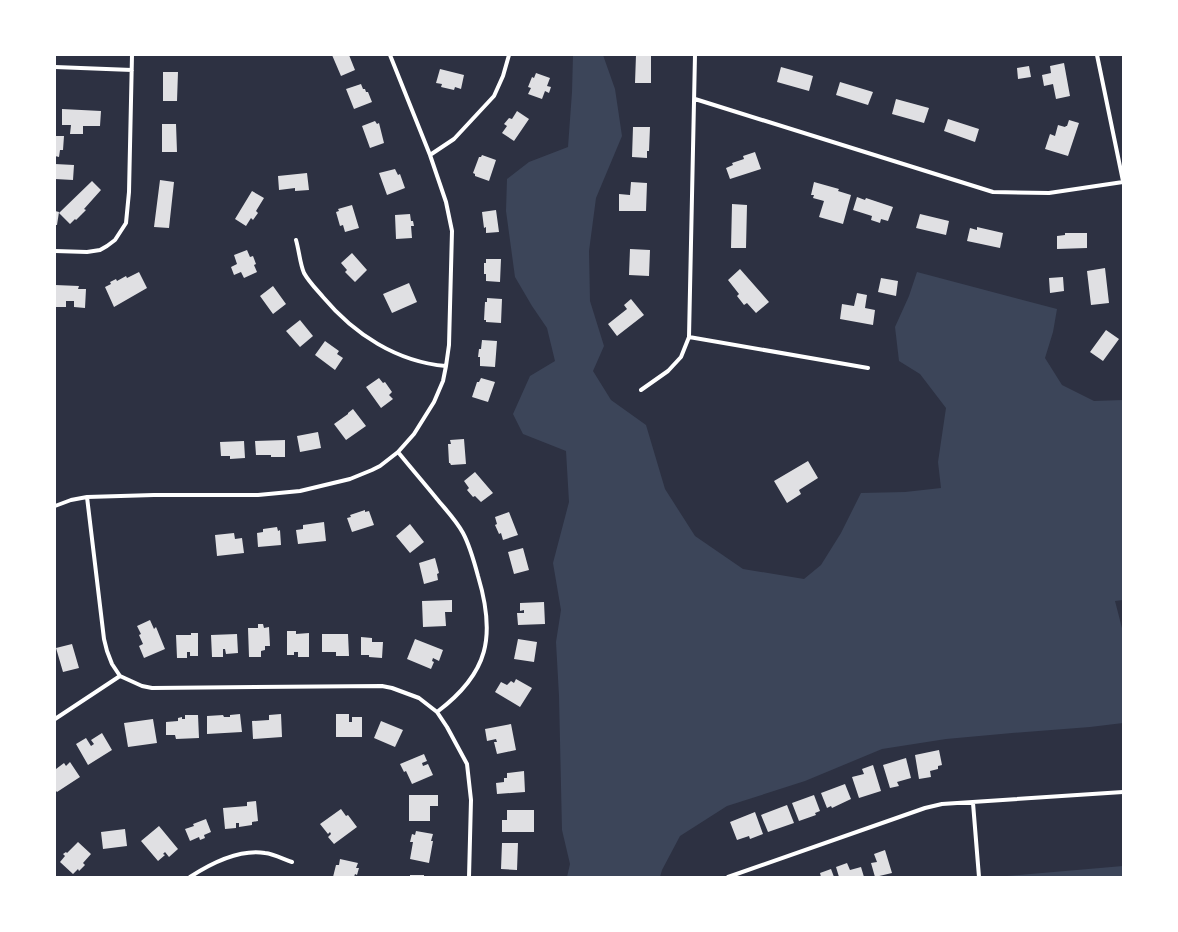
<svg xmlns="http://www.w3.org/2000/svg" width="1178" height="932" viewBox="0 0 1178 932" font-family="'Exo 2',sans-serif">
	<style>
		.green { fill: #3c4559 }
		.building { fill: #e0e0e3 }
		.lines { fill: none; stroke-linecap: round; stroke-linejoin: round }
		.minor { stroke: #fff; stroke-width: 4 }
	</style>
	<rect width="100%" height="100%" fill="#2d3142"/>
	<!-- green -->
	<path class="green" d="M573 55H603L615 89 622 136 596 198 589 251 590 301 604 346 593 371 611 400 646 425 665 489 695 536 743 569 804 579 821 565 841 533 861 493 905 492 941 488 938 462 946 408 920 374 899 361 895 327 909 296 917 272 1057 309 1053 332 1045 358 1062 385 1094 401 1123 400V600L1115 601 1123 632V723L1090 727 1012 733 946 739 882 749 805 781 727 806 680 836 662 870 660 877H567L570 864 562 830 559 696 556 642 561 610 553 563 569 502 566 451 523 434 513 414 530 376 555 361 547 328 532 306 515 277 506 211 507 179 529 162 568 147 572 92Z
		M1123 866V877H996Z"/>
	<!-- building -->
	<path class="building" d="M332 55H349L355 70 341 76Z
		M636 55H651V83H635Z
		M1064 63 1070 96 1056 99 1053 84 1044 86 1042 75 1051 73 1050 66Z
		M1029 66 1031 77 1018 79 1017 68Z
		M781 67 813 76 809 91 777 82Z
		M440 69 464 75 461 89 455 87 454 90 441 87 442 84 436 83Z
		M163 72H178L177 101H163Z
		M536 73 550 78 547 86 551 87 549 93 545 91 542 99 528 94 531 88 528 87 532 77 534 78Z
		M840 82 873 92 868 105 836 95Z
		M361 84 363 89H365L366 92H368L372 102 354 109 346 89Z
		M896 99 929 108 924 123 892 114Z
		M62 109 101 111 100 126H83V134H70L71 125H62Z
		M517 111 529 119 514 141 502 133 507 126 504 124 509 118 512 119Z
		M948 119 979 129 975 142 944 131Z
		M1069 120 1079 123 1068 156 1045 149 1050 134 1055 136 1058 125 1065 127 1066 126H1067Z
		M375 121 377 124 379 123 384 143 370 148 362 126Z
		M162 124H176L177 152H162Z
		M633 127H650L649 151H647V158L632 157Z
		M55 136H64L63 150H60L59 157 55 156Z
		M755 152 761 169 730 179 726 168 733 165 732 163 744 159 743 156Z
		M482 155 496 160 489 181 475 176V174L473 173 479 157H481Z
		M55 164 74 165 73 180 55 179Z
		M395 169 398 175 400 174 405 188 387 195 379 173Z
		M307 173 309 190 295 191V188L279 190 278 176Z
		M160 180 174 182 169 228 154 227Z
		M92 181 101 190 84 209 86 210 76 220 75 219 70 224 59 213Z
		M631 182 647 183 646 211H619V194L630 195Z
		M814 182 839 189 838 191 851 195 843 224 819 217 824 201 813 198 814 195H811Z
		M252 191 264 198 256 211 258 213 253 220 251 218 246 226 235 219Z
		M857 197 865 200 866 198 893 207 888 221 881 219 880 223 871 220 872 216 853 210Z
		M732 204 747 205 746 248H731Z
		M352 205 359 228 345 232 343 225 340 226 336 212 339 211 338 209Z
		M496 210 499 232 486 233V227L484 228 482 212Z
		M55 211 59 212 57 225H55Z
		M410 214 411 221H413L414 226H411L412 238 396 239 395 215Z
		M920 214 949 221 946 235 916 228Z
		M977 227 1003 233 1000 248 967 241 970 228 977 230Z
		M1065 233H1087V248L1057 249V236L1065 235Z
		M630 249 650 250 649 276 629 275Z
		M247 250 250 257 253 256 256 264 254 265 257 272 244 278 241 272 234 275 231 267 237 264 234 255Z
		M352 253 367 270 355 282 345 272 347 270 341 263Z
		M486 259H501L500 282 486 281V274H484V263H486Z
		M1105 268 1109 303 1091 305 1087 271Z
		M740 269 769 302 756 313 747 303 744 305 737 296 739 294 728 280Z
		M139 272 147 288 114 307 105 287 111 284 110 282 116 279 117 281 126 276 127 278Z
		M1063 277 1064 291 1050 293 1049 278Z
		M881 278 898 281 896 296 878 292Z
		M409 283 417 302 392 313 383 294Z
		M55 285 79 286 78 289H86L85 308 74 307V301H66V307H55Z
		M273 286 286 304 273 314 260 296Z
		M857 293 867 295 865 308 875 310 873 325 840 319 842 304 854 306Z
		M487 298 502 299 501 323 486 322V320H484L485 302H487Z
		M631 299 644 315 617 336 608 324 627 309 624 305Z
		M300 320 313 336 300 347 286 331Z
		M1106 330 1119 339 1103 361 1090 352Z
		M482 340 497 341 495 367 480 366V357H478L479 349H481Z
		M325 341 339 351 337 354 343 358 335 370 315 355Z
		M379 378 383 383 385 382 392 392 389 395 393 399 381 408 366 387Z
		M481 378 495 382 488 402 472 397 477 382H479Z
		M353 409 366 426 346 440 334 424 348 414V413Z
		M318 432 321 448 300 452 297 436Z
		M464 439 466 464 451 465 450 463H449L448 444H451L450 440Z
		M285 440V457H271V455H256L255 441Z
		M244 441 245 458 230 459V456H221L220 442Z
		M808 461 818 478 799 490 801 494 787 503 774 481Z
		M475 472 493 493 481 502 475 496 473 497 467 490 469 488 464 481Z
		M365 510V512L369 511 374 525 352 532 347 518 351 517 350 515Z
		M509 512 518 535 503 540 501 533 499 534 495 525 497 524 495 517Z
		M324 522 326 541 298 544 296 530 303 529V525Z
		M410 524 424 542 410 553 396 536Z
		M277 527 278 531 280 530 281 545 258 547 257 533 263 532V529Z
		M234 533 235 539 242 538 244 553 217 556 215 535Z
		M523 548 529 570 514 574 508 552Z
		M435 558 439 573 437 574 438 580 424 584 419 563Z
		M452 600V612H445L446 626 423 627 422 601Z
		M544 602 545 624 518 625 517 613H524V610L520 611V603Z
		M150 620 154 629 156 627 165 649 144 658 139 646 143 644 139 635 141 634 137 626Z
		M258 624H263L264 628 269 627 270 646H265V650L261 651V657H249L248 628H258Z
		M287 631H296V634L309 633V657H298V652H294V655H287Z
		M191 633H198V656H190V652H187V658H177L176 635H191Z
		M237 634 238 653 226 654 225 649H223V657H212L211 635Z
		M322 634H348L349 656H336V652H322Z
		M361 637 372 638V642H383L382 658 369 657V655H361Z
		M415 639 443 650 439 661 433 658 432 661 434 662 431 669 407 659Z
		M518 639 537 642 534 662 514 659Z
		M72 644 79 668 63 672 56 648Z
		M516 679 532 688 520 707 495 692 501 682 507 685 511 681 514 683Z
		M240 714 242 732 207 734V716L223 715 224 717H230V715Z
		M281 714 282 737 253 739 252 721 269 720V715Z
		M336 714H349V722H352V717H362V737H336Z
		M185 715H198L199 738 176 739 175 735H166V722L178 721V718L182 717V719H185Z
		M153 719 157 743 128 747 124 723Z
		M381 721 403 730 395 747 374 738Z
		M511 724 516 750 497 754 494 742H497L496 739 487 741 485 729Z
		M102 733 112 750 88 765 76 744 86 738 91 746 94 744 91 740Z
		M939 750 942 765 938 766V769L930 771 931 777 919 779 915 755Z
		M424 754 427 761 422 763 423 766 428 764 433 775 412 784 406 771 404 772 400 764Z
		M906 758 911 778 897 782 899 786 890 788 883 765Z
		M70 762 80 777 57 792 55 790V767L56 769 64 763 66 766Z
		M873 765 881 791 859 798 852 777 864 774 862 769Z
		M524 771 525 792 497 794 496 783 504 782V778H507V773Z
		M845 784 851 799 832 808 831 806 827 808 821 793Z
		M409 795H438V806H430V821H409Z
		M814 795 820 811 815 813 816 815 799 821 792 803Z
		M256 801 258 821 252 822V825L239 827V823H236V828L225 829 223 808 247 806V802Z
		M787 805 794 823 768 832 761 815Z
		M341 809 346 816 348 815 357 827 334 844 328 837 331 834 330 832 328 834 320 824Z
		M507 810H534V832H502V820H507Z
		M755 812 763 834 750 839 749 836 737 840 730 822Z
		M206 819 211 832 204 835 205 838 200 840 199 837 190 841 185 829 194 826 193 824Z
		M159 826 178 849 169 857 165 852 163 854 165 855 158 861 141 841Z
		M125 829 127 846 103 849 101 832Z
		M416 831 433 834 431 841H433L429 863 410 859 413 842H410L412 834 415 835Z
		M78 842 91 854 83 863 85 865 79 871 78 869 73 874 60 862 65 856 63 854 66 852 67 853Z
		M502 843H518L517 870 501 869Z
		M885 850 892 873 875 877 871 863 877 862 874 854Z
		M340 859 358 863 356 868H359L357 875 355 874 354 877H333L336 865H339Z
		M847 863 850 870 861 867 864 877H839L836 867Z
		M831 869 834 877H821L820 873Z
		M410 875H424V877H410Z"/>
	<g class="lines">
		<!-- minor -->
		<path class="minor" d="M1097 55 1123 181
			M55 67 132 70
			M695 99 993 192 1049 193 1123 182
			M430 155 454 139 494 96 503 76 509 55
			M296 240C299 250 300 264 304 273 309 282 317 290 323 297 354 334 397 362 446 366
			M55 251 87 252 100 250 107 246 115 240 126 223 129 192 132 55
			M689 337 868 368
			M641 390 668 371 681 357 689 337 695 55
			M398 452C411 468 424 483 437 499 446 510 456 520 463 533 470 546 474 561 478 576 496 636 489 673 437 712
			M87 497 104 639 107 651 112 664 120 676 142 686 152 688 382 686 392 688 419 698 437 712 447 727 467 764 471 800 469 877
			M55 506 71 500 87 497 154 495H258L300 491 350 479 372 470 380 466 398 452 414 434 434 402 443 381 446 366 449 345 452 231 446 202 430 155 390 55
			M55 719 120 676
			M973 803 979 877
			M190 877C210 864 240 849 265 853 274 854 283 859 292 862
			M728 877 925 808 942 804 1123 792"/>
	</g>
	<!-- border -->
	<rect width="1178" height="932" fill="none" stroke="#ffffff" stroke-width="112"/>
</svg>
